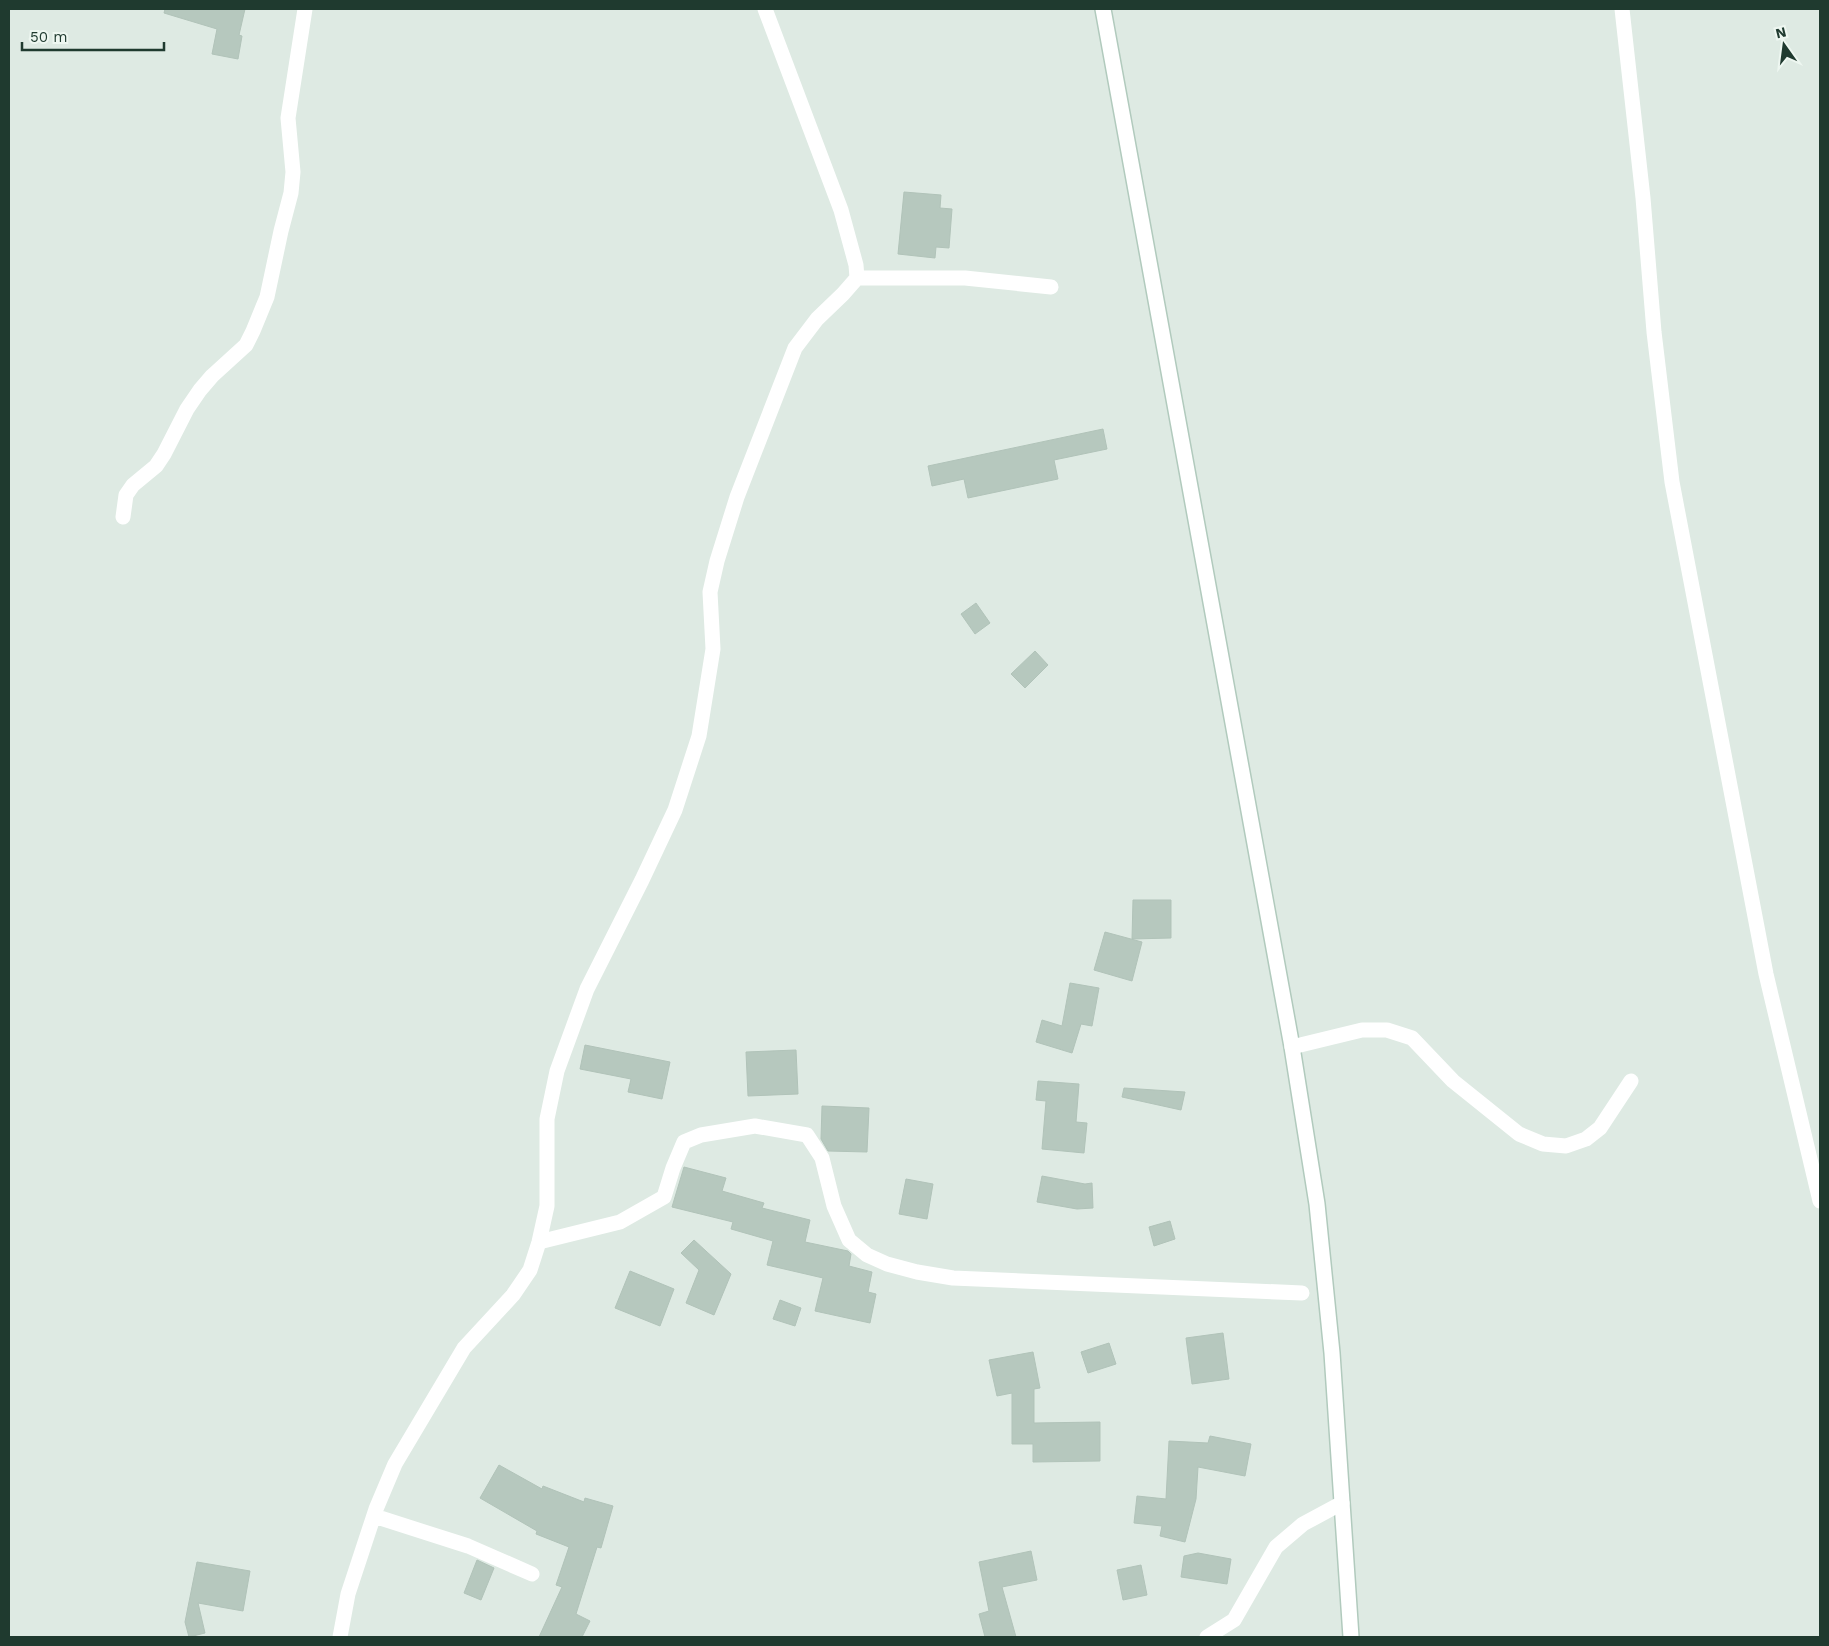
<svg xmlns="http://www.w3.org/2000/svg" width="1829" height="1646" viewBox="0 0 1829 1646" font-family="'Work Sans',sans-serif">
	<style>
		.building { fill: #b6c8be; stroke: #b1c3b9 }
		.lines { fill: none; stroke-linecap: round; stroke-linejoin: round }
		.secondary-casing { stroke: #b1cabd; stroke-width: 18 }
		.street { stroke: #fff; stroke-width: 15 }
		.secondary { stroke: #fff; stroke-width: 15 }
	</style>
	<rect width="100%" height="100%" fill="#deeae3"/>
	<!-- building -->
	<path class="building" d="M165 9H245L239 35 242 36 238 59 212 54 217 29 164 13Z
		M904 192 941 195 940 208 952 209 949 248 936 247 935 258 898 254Z
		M1103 429 1107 449 1054 460 1058 479 968 498 964 479 932 486 928 466Z
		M976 603 990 623 975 634 961 614Z
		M1035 651 1048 665 1025 688 1011 674Z
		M1133 900H1171V938L1132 939Z
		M1105 932 1142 942 1132 981 1094 970Z
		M1070 983 1099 988 1092 1026 1081 1024 1072 1053 1036 1042 1042 1020 1062 1026Z
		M585 1045 670 1062 662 1099 628 1092 631 1079 580 1069Z
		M796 1050 798 1094 748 1096 746 1052Z
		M1038 1081 1079 1084 1076 1122 1087 1123 1084 1153 1042 1149 1046 1101 1036 1100Z
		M1124 1088 1185 1092 1181 1110 1122 1097Z
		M822 1106 869 1108 867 1152 828 1151 821 1139Z
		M684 1167 726 1178 722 1191 764 1203 762 1208 810 1220 805 1242 848 1251 851 1254 849 1266 872 1272 868 1292 876 1294 870 1323 815 1311 823 1278 767 1265 773 1241 731 1229 733 1222 672 1207Z
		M1042 1176 1085 1184 1092 1183 1093 1208 1077 1209 1037 1202Z
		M906 1179 933 1184 927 1219 899 1214Z
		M1170 1221 1175 1239 1154 1246 1149 1227Z
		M694 1240 731 1274 714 1315 686 1303 699 1270 681 1253Z
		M630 1271 674 1289 660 1326 615 1308Z
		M780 1300 801 1308 795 1326 773 1319Z
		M1223 1333 1229 1379 1192 1384 1186 1338Z
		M1109 1343 1116 1364 1088 1373 1081 1352Z
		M1033 1352 1040 1388 1034 1389V1423L1100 1422V1461L1033 1462V1444H1012V1393L997 1396 989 1360Z
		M1210 1436 1251 1444 1245 1476 1198 1467 1196 1499 1185 1542 1160 1536 1162 1526 1134 1523 1137 1496 1166 1499 1169 1441 1208 1443Z
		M499 1465 542 1489 543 1486 584 1502 585 1498 613 1506 601 1548 597 1547 576 1614 590 1621 582 1637H539L562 1587 556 1585 569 1547 536 1534 537 1531 480 1498Z
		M1031 1551 1037 1580 1002 1587 1016 1637H985L979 1614 989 1611 979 1562Z
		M1198 1553 1231 1559 1227 1584 1181 1577 1184 1556Z
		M477 1560 494 1568 481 1600 464 1593Z
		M197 1562 250 1571 243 1611 198 1603 205 1633 189 1637 185 1622Z
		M1141 1565 1147 1595 1123 1600 1117 1570Z"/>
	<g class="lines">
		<defs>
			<path id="secondary" d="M1103 9 1292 1047 1317 1204 1332 1353 1351 1637"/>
		</defs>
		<!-- secondary casing -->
		<use href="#secondary" class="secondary-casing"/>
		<!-- street -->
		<path class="street" d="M1622 9 1643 198 1654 332 1672 482 1766 974 1820 1201
			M857 278H965L1051 287
			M123 517 126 495 133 485 156 466 164 454 187 409 200 390 212 376 246 345 253 331 267 297 281 231 291 193 293 172 288 118 305 9
			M1292 1047 1362 1030H1387L1412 1038 1453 1081 1519 1134 1543 1144 1566 1146 1586 1139 1600 1128 1631 1081
			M539 1242 620 1222 664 1197 673 1168 684 1142 701 1135 755 1126 807 1135 822 1158 834 1206 849 1240 867 1255 887 1264 917 1272 953 1278 1302 1293
			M374 1516 468 1546 532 1574
			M340 1637 348 1594 376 1509 395 1464 464 1348 513 1295 530 1270 539 1242 547 1206V1119L557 1071 587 989 642 880 675 810 699 736 713 649 710 592 717 561 737 497 795 348 817 319 843 294 857 278 856 265 841 210 765 9
			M1207 1637 1234 1620 1276 1547 1303 1524 1342 1503"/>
		<!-- secondary -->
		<use href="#secondary" class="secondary"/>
	</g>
	<!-- border -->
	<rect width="1829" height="1646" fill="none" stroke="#1f3a2f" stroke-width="20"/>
	<!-- north arrow -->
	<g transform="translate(1784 45) rotate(346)" stroke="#eef7f1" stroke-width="4" paint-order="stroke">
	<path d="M0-4L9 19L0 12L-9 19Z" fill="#1f3a2f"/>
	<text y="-8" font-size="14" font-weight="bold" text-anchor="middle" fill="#1f3a2f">N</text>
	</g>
	<!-- scale -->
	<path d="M22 42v8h142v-8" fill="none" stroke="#1f3a2f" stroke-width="2.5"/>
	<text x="30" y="42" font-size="15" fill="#1f3a2f" stroke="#eef7f1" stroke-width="4" paint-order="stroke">50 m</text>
</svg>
